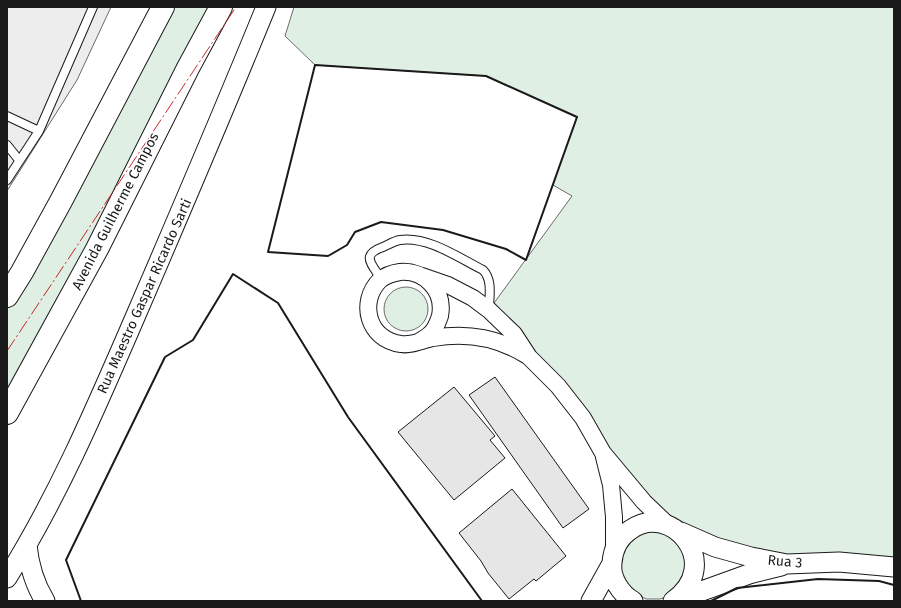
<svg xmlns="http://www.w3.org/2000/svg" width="901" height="608" viewBox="0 0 901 608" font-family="'Fira Sans',sans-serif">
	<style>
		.green { fill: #e0efe3; stroke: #6a6a6a }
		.parking { fill: #ededed; stroke: #6a6a6a }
		.building { fill: #e6e6e6; stroke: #1a1a1a }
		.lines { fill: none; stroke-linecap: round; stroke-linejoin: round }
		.service-casing { stroke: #1a1a1a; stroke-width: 10 }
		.minor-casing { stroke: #1a1a1a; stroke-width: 18 }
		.tertiary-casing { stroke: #1a1a1a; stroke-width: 21 }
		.secondary-casing { stroke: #1a1a1a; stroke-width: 24 }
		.service { stroke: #fff; stroke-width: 8 }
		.minor { stroke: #fff; stroke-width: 16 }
		.tertiary { stroke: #fff; stroke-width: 19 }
		.secondary { stroke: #fff; stroke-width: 22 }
		.wall { stroke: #1a1a1a; stroke-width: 2 }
		.power { stroke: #c62828; stroke-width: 1; stroke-dasharray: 14 3 2 3; stroke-linecap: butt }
		.labels { text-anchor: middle; stroke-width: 3; stroke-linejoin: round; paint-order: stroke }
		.street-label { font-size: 14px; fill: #1a1a1a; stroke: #fff }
	</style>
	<rect width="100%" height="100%" fill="#fff"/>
	<!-- green -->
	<path class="green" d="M173 7H213L7 403V306Z
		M294 7H894V567L796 564 681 532 489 310 572 196 553 185 577 117 486 76 315 65 285 36Z
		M384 309a22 22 0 1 1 44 0a22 22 0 1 1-44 0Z
		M661 530 684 545 688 572 673 594 660 599H646L634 593 619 570V556L635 534Z"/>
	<!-- parking -->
	<path class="parking" d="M7 7H111L77 80 7 191Z"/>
	<!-- building -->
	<path class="building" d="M495 377 589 509 563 528 469 395Z
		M454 387 495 436 490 440 505 458 454 500 398 432Z
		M512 489 566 556 536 581 534 579 509 599 488 573 481 561 459 533Z"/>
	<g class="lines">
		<defs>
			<path id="service" d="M7 116 39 131
				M7 145 19 160
				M7 180 39 131 93 7
				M381 279C372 264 360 255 383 247 388 245 394 241 400 240 428 236 459 258 483 270 493 280 489 297 489 309"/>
			<path id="minor" d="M422 276 448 285 473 298 489 310 514 334 529 357 558 386 583 418 603 453 644 502 667 524
				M420 341C423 339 427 337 430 334 435 330 438 322 440 316 445 290 424 270 400 272 393 273 385 276 380 280 358 302 368 340 401 344 411 346 423 340 433 338 467 332 497 337 526 355
				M604 457 611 485 614 517V550"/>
			<path id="tertiary" d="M681 532 715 547 751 557 787 564 839 562 894 567
				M27 545C29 566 34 583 45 601
				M7 578C59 495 97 405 136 315 180 213 224 110 266 7
				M677 600 749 574 781 566
				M591 601 611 565
				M633 601C621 594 610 578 612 563 613 549 618 538 630 530 671 500 725 564 673 601"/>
			<path id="secondary" d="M7 296 22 272 61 201 163 7
				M7 413 97 249 188 68 221 7"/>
		</defs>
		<!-- service casing -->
		<use href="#service" class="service-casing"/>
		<!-- minor casing -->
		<use href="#minor" class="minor-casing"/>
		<!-- tertiary casing -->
		<use href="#tertiary" class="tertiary-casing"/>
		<!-- secondary casing -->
		<use href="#secondary" class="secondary-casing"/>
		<!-- service -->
		<use href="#service" class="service"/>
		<!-- minor -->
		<use href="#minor" class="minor"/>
		<!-- tertiary -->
		<use href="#tertiary" class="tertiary"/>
		<!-- secondary -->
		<use href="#secondary" class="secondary"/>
		<!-- wall -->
		<path class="wall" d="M315 65 486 76 577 117 526 260 506 249 443 230 381 222 355 232 347 245 328 256 268 252Z
			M81 601 66 560 165 357 193 340 233 274 278 303 348 417 482 601
			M711 601 737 588 818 579 879 581 894 585"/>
		<!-- power -->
		<path class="power" d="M7 351 236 7"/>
	</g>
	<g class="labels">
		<!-- street labels -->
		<g class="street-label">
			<text transform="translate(115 211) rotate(-63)" y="5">Avenida Guilherme Campos</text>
			<text transform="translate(144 296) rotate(-66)" y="5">Rua Maestro Gaspar Ricardo Sarti</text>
			<text transform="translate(785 561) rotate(5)" y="5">Rua 3</text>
		</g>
	</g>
	<!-- border -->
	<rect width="901" height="608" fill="none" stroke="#1a1a1a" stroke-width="16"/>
</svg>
